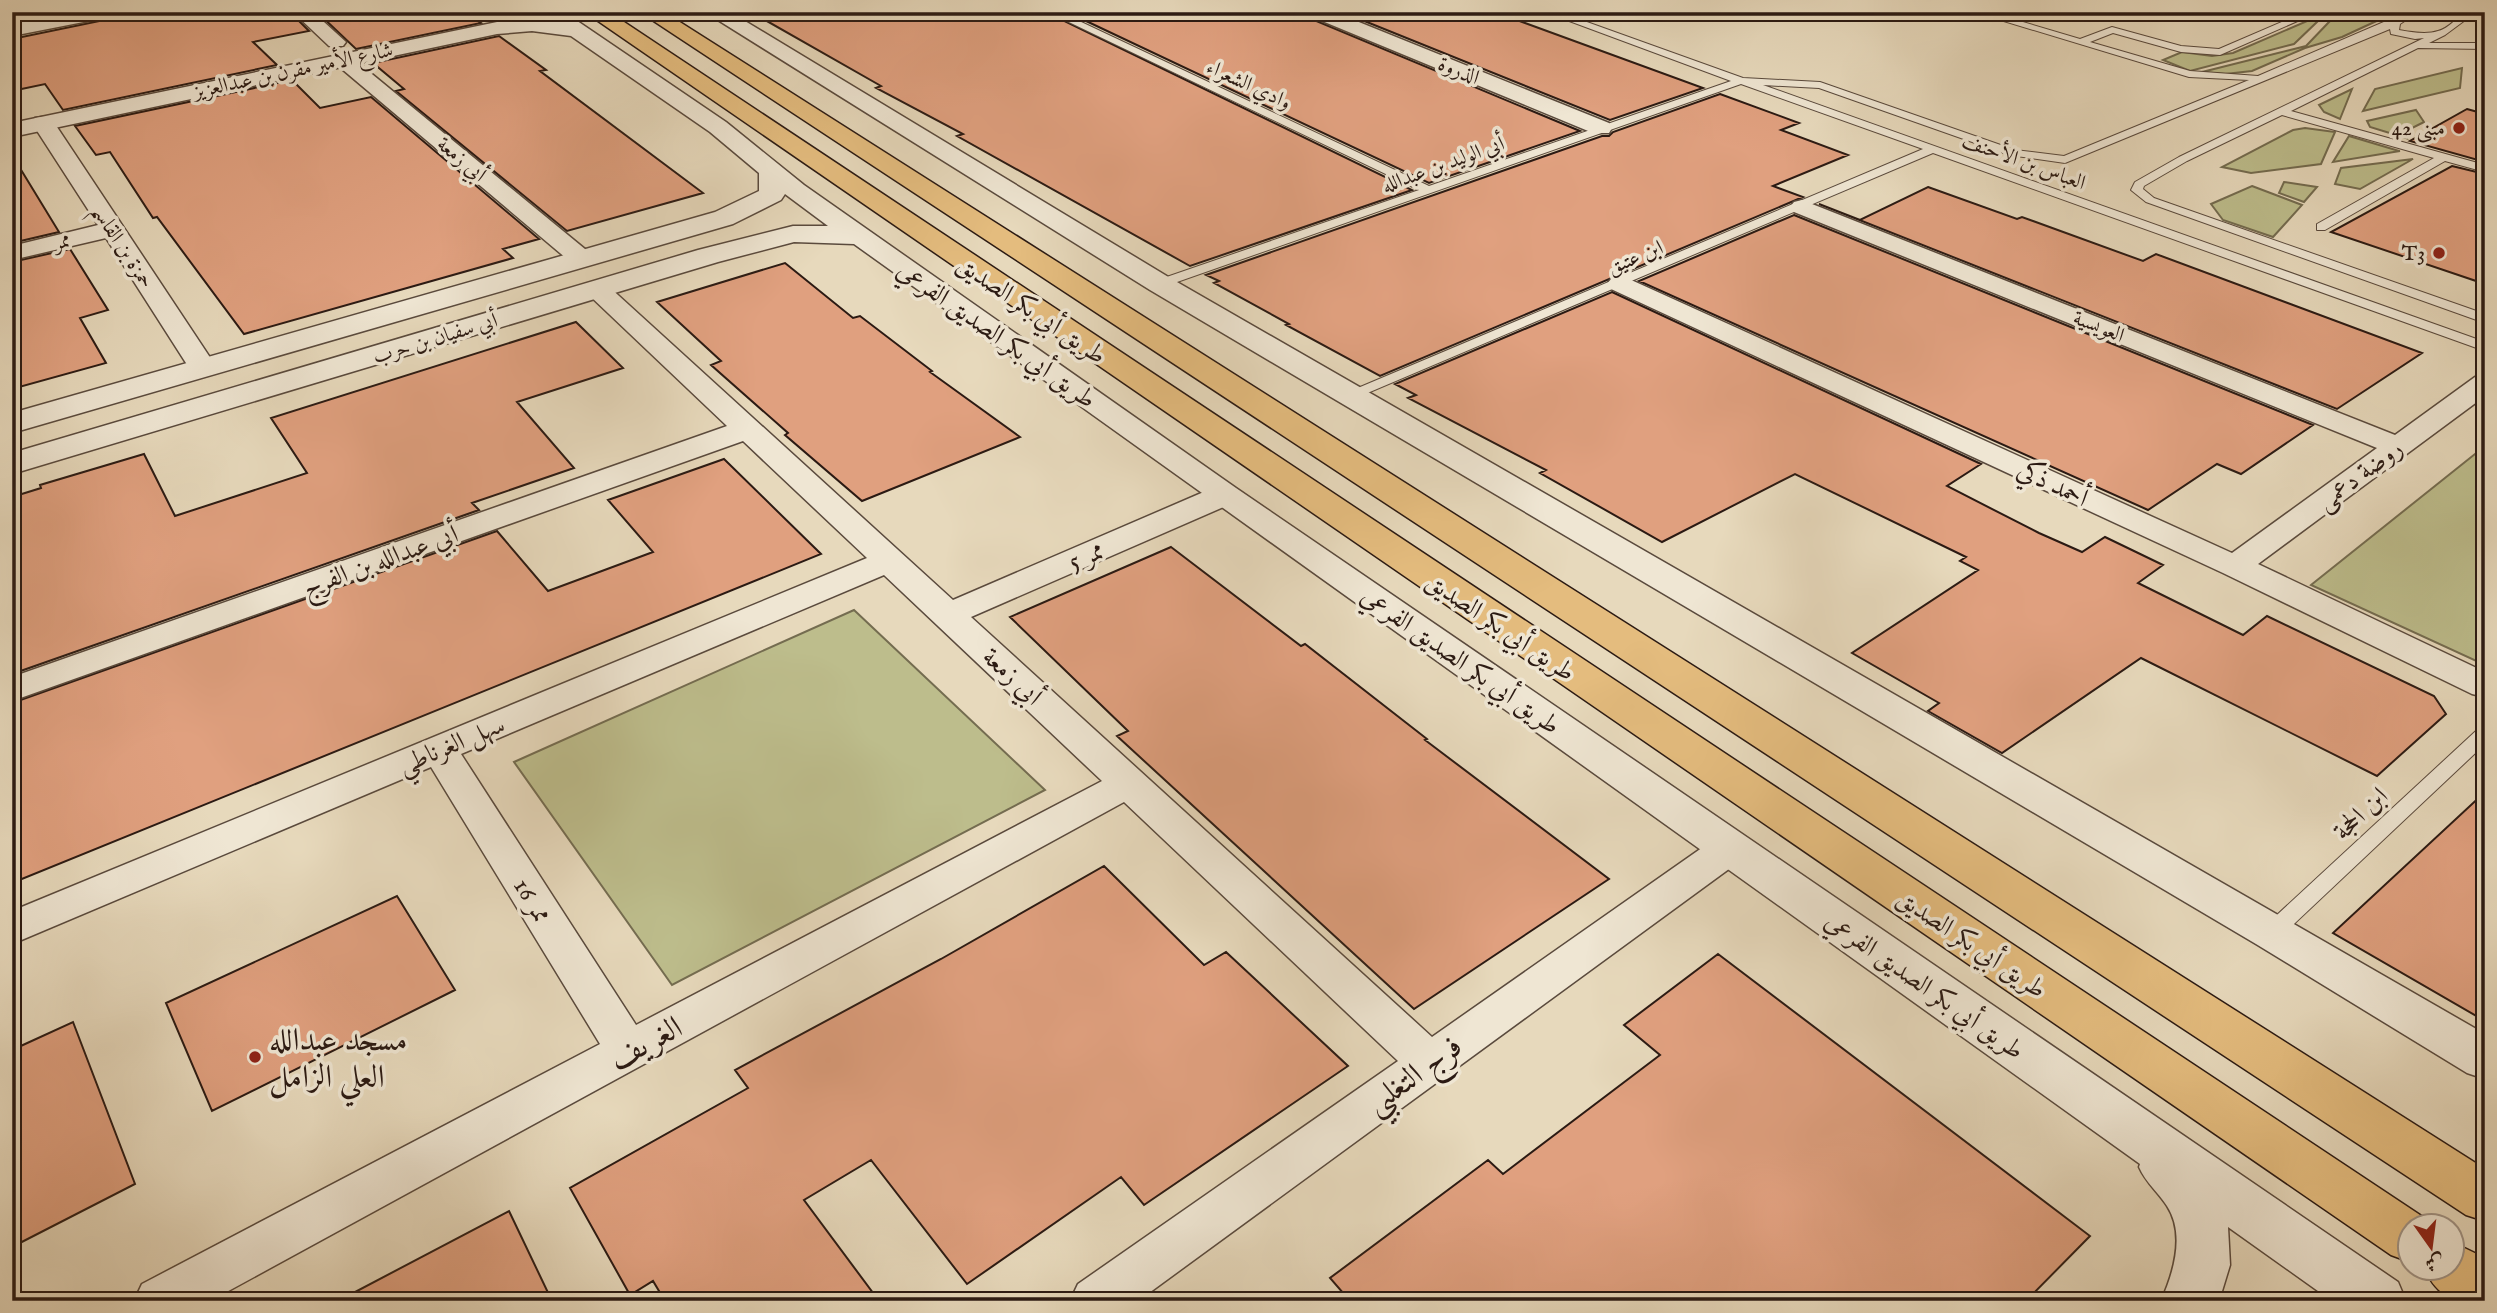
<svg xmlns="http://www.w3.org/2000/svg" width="2497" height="1313" viewBox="0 0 2497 1313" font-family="'IM FELL English',Amiri,serif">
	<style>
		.green { fill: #bdbd8c; stroke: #746c50; stroke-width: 2 }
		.building { fill: #e0a07f; stroke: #2b1a13; stroke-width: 2 }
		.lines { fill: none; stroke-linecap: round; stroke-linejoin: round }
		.service-casing { stroke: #5a4a3d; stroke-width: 2 }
		.minor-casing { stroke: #5a4a3d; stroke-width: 3 }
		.tertiary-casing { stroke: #5a4a3d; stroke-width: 3 }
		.primary-casing { stroke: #2b1a13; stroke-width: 3 }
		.service { fill: #efe6d3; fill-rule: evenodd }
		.minor { fill: #efe6d3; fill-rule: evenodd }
		.tertiary { fill: #efe6d3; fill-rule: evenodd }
		.primary { fill: #e4bc7e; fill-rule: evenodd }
		.poi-dot { fill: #8f2418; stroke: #efe6d3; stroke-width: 2.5 }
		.labels { text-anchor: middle; stroke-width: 7; stroke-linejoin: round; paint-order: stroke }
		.far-street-label { font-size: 21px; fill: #2b1a13; stroke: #efe6d3 }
		.far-poi-label { font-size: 21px; fill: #2b1a13; stroke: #efe6d3; text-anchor: end }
		.street-label { font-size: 26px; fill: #2b1a13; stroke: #efe6d3 }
		.near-poi-label { font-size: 32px; fill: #2b1a13; stroke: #efe6d3; text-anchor: start }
		.near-street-label { font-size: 32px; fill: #2b1a13; stroke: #efe6d3 }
	</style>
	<rect width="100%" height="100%" fill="#e7d9bc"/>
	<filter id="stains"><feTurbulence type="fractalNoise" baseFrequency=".00286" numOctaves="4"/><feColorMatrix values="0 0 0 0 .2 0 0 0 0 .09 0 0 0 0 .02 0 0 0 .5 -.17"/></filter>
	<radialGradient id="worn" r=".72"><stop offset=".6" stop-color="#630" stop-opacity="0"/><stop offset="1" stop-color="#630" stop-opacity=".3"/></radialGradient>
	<!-- green -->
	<path class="green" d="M2363 12H2396L2342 37 2305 48 2252 71 2225 74 2202 72 2306 46 2330 21Z
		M2314 18 2319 20 2294 44 2190 71 2163 60 2182 52 2212 56 2233 53Z
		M2462 68 2460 88 2363 111 2375 89Z
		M2352 89 2340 119 2324 112 2319 105Z
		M2416 110 2424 122 2402 133 2406 138 2370 127 2367 121Z
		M2305 128 2335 132 2321 164 2251 173 2222 167 2293 130Z
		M2349 136 2399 151H2400L2333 162Z
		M2413 159 2360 189 2335 184 2341 168Z
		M2284 182 2317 187 2304 202 2279 193Z
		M2252 186 2302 205 2273 237 2223 220 2211 204Z
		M2485 446V665L2311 585Z
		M854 610 1045 790 672 985 514 762Z"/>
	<!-- building -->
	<path class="building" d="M143 12H290L309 31 253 42 277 65 63 110 45 84 12 91V39Z
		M317 12H466L481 23 356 49Z
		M751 12H1046L1412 190 1190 266 957 136 963 134 876 88 881 86Z
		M1067 12H1306L1309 18 1580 131 1429 183Z
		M1342 12H1495L1703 88 1610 120Z
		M499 36 546 70 540 71 703 193 567 231 396 91 404 89 373 63Z
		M292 80 320 108 371 97 539 239 503 249 513 258 244 334 157 217 153 218 110 152 96 155 75 126Z
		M1720 94 1799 123 1781 130 1848 155 1773 186 1803 197 1380 376 1286 325 1289 324 1214 283 1219 281 1206 275 1602 136H1609L1613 132Z
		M2467 109 2485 114V162L2410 141Z
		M12 155 59 232 12 243Z
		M2452 166 2485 174V284L2331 232Z
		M1928 187 2017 219 2022 217 2143 261 2156 254 2422 353 2337 409 1819 204 1860 220Z
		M1794 215 2313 425 2241 474 2217 464 2148 510 1639 281Z
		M70 249 108 310 80 318 106 363 12 389V262Z
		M785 263 853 318 860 316 932 371 930 372 1020 437 862 501 785 435 788 433 711 365 721 361 657 302Z
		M1612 292 1981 464 1947 486 2039 533 2082 552 2105 537 2163 565 2138 583 2243 635 2267 616 2434 696 2446 714 2377 776 2141 658 2002 753 1928 711 1939 703 1852 653 1978 570 1960 561 1966 557 1795 474 1662 542 1540 473 1546 470 1408 398 1416 395 1395 384Z
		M576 322 623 368 517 402 574 468 472 503 479 510 12 674V497L41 488 40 485 144 454 175 516 307 473 271 418Z
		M724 459 821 554 12 883V703L497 531 548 591 653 552 608 500Z
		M1171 547 1301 646 1305 644 1427 739 1425 740 1609 879 1414 1009 1117 736 1128 731 1010 617Z
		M2485 792V1021L2333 933Z
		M1104 866 1204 965 1226 952 1348 1066 1144 1205 1121 1177 967 1284 871 1160 804 1200 879 1301H665L653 1281 630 1295 570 1188 748 1088 735 1070 941 959Z
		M397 896 455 990 212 1111 166 1003Z
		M1718 954 2090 1236 2026 1301H1350L1330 1278 1488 1160 1503 1174 1660 1055 1624 1025Z
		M73 1022 135 1184 12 1247V1050Z
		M509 1211 552 1301H338Z"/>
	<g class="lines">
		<defs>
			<path id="service" d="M1048 12H1060L1429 186 1731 81 1545 12H1559L1743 78 1820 82 2015 150 2064 156 2249 80 2189 77 1974 12H1989L2080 39 2112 27 2181 46 2219 49 2305 12H2318L2220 55 2181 52 2113 33 2090 42 2190 71 2258 76 2407 12H2418L2400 24 2399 30C2411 32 2426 35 2438 31 2454 27 2456 12 2476 12L2445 35 2429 43H2485V49L2418 48 2291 111 2485 165V172L2445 161 2325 230H2317V224L2434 158 2282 115 2187 161 2144 186 2143 189 2154 198 2485 314V323L2146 202 2131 190 2135 182 2179 157 2424 38 2415 39 2391 34 2390 29 2065 163 2009 155 1819 88 1763 85 2485 342V351L1933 153 1351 400 1344 396 1346 393 1923 149 1741 84 1160 288 1154 284 1155 281 1419 190Z
				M2485 727V744L2279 938 2272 940 2265 938 2261 932 2265 926 2478 729Z"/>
			<path id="minor" d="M74 12H113L104 18 12 36V24Z
				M293 12H313L346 42 343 46H329Z
				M1308 12H1334L1609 123 1612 128 1609 133H1593L1310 16Z
				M343 54 350 56 591 254 594 259 591 264 582 266 573 264 336 64 333 60 336 56Z
				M43 117 51 118 217 368 213 374 203 376 193 374 106 238 12 260V246L98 225 32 123 35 118Z
				M1802 200 2395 435 2475 377 2485 375V396L2258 564 2485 672V697L2472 694 2223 573 1611 289 1607 284 1611 279 1620 276 1629 279 2232 553 2377 448 1794 212 1790 207 1794 202Z
				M598 282 607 285 953 600 1213 488 1224 486 1235 488 1239 495 1235 502 971 617 1432 1037 1716 838 1730 834 1744 838 1750 848 1744 858 1138 1301H1070L1078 1284 1398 1061 1124 802 210 1301H134L142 1284 600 1044 431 767 12 944V911L867 558 743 441 12 701V677L727 426 589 295 585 290 589 285ZM884 575 1102 781 636 1025 461 754Z"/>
			<path id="tertiary" d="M540 12H564L726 122 804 185 1236 488 2398 1282 2406 1301H2332L2228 1227 2230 1265 2219 1301H2161C2173 1274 2186 1235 2167 1206 2158 1192 2146 1183 2139 1167L2140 1164 854 244 794 242 718 262 12 474V453L698 250 793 226H828L785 194 781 200 733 224 12 433V413L715 212 759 191V173L710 132 571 36 532 31 497 34 12 137V123L497 22 532 19 549 21Z
				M705 12H730L1170 278 2485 1034V1079L2467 1073 2256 944 1150 290Z"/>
			<path id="primary" d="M585 12H609L2429 1221 2432 1226H2410V1262L2391 1255Z
				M640 12H664L2485 1169V1221L2466 1215Z
				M2452 1242 2485 1258V1301C2452 1301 2439 1299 2424 1268H2452Z"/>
		</defs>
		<!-- service casing -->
		<use href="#service" class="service-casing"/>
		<!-- minor casing -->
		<use href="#minor" class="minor-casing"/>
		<!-- tertiary casing -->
		<use href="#tertiary" class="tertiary-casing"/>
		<!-- primary casing -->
		<use href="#primary" class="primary-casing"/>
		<!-- service -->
		<use href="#service" class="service"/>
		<!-- minor -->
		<use href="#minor" class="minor"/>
		<!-- tertiary -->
		<use href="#tertiary" class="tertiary"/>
		<!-- primary -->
		<use href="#primary" class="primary"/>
	</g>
	<!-- markers -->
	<g class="poi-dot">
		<circle cx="2459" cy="128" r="7"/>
		<circle cx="2439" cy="253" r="7"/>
		<circle cx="255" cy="1057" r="7"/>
	</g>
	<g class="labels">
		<!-- far-street labels -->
		<g class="far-street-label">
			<text transform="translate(293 70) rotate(-12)" y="7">شارع الأمير مقرن بن عبدالعزيز</text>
			<text transform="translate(1459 70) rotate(22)" y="7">الذروة</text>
			<text transform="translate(1249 84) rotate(25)" y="7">وادي الشعراء</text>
			<text transform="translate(462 159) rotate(40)" y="7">أبي زمعة</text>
			<text transform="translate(2024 161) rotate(20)" y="7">العباس بن الأحنف</text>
			<text transform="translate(1443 164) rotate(-20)" y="7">أبي الوليد بن عبدالله</text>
			<text transform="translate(62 241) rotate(-14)" y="7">ممر</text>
			<text transform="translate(123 246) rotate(57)" y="7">حمزة بن القاسم</text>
			<text transform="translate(1635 257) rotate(-23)" y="7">ابن عتيق</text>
			<text transform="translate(2099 326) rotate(22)" y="7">العويسية</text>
			<text transform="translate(435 338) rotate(-17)" y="7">أبي سفيان بن حرب</text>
		</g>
		<!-- far-poi labels -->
		<g class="far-poi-label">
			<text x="2445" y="135">مبنى 42</text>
			<text x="2425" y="260">T3</text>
		</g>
		<!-- street labels -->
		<g class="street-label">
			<text transform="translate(1032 309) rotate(34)" y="9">طريق أبي بكر الصديق</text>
			<text transform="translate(997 334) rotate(35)" y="9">طريق أبي بكر الصديق الفرعي</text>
			<text transform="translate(2359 474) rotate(-37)" y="9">روضة دعمى</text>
			<text transform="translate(2053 483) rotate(25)" y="9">أحمد ذكي</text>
			<text transform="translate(1086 555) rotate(-23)" y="9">ممر 5</text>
			<text transform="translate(380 560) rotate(-20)" y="9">أبي عبدالله بن الفرج</text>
			<text transform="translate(1501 626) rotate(34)" y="9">طريق أبي بكر الصديق</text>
			<text transform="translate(1461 660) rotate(35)" y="9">طريق أبي بكر الصديق الفرعي</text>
			<text transform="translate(1013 676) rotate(43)" y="9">أبي زمعة</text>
			<text transform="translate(451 744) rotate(-23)" y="9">سهل الغرناطي</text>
			<text transform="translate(2360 813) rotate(-43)" y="9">ابن الحجة</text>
			<text transform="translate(533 900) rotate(58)" y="9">ممر 16</text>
			<text transform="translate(1972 943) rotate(34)" y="9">طريق أبي بكر الصديق</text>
			<text transform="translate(1925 985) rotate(35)" y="9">طريق أبي بكر الصديق الفرعي</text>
		</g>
		<!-- near-poi labels -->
		<g class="near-poi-label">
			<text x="269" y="1050">مسجد عبدالله<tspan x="269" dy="37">العلي الزامل</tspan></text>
		</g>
		<!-- near-street labels -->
		<g class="near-street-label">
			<text transform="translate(645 1042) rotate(-28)" y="11">الغريف</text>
			<text transform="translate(1413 1074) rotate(-36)" y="11">فرج التغلبي</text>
		</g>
	</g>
	<!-- margin -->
	<rect width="2497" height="1313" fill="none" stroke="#e7d9bc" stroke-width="42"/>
	<rect x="14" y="14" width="2469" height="1285" fill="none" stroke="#2b1a13" stroke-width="3.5"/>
	<rect x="21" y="21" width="2455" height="1271" fill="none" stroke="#2b1a13" stroke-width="2"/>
	<!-- north arrow -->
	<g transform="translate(2431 1247) rotate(166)"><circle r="33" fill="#efe6d3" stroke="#a19486" stroke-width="2"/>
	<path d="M0-5L12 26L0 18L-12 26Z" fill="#8f2418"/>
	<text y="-10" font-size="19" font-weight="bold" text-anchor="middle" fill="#2b1a13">ش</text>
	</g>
	<rect width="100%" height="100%" filter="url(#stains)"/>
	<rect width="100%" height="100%" fill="url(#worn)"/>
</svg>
